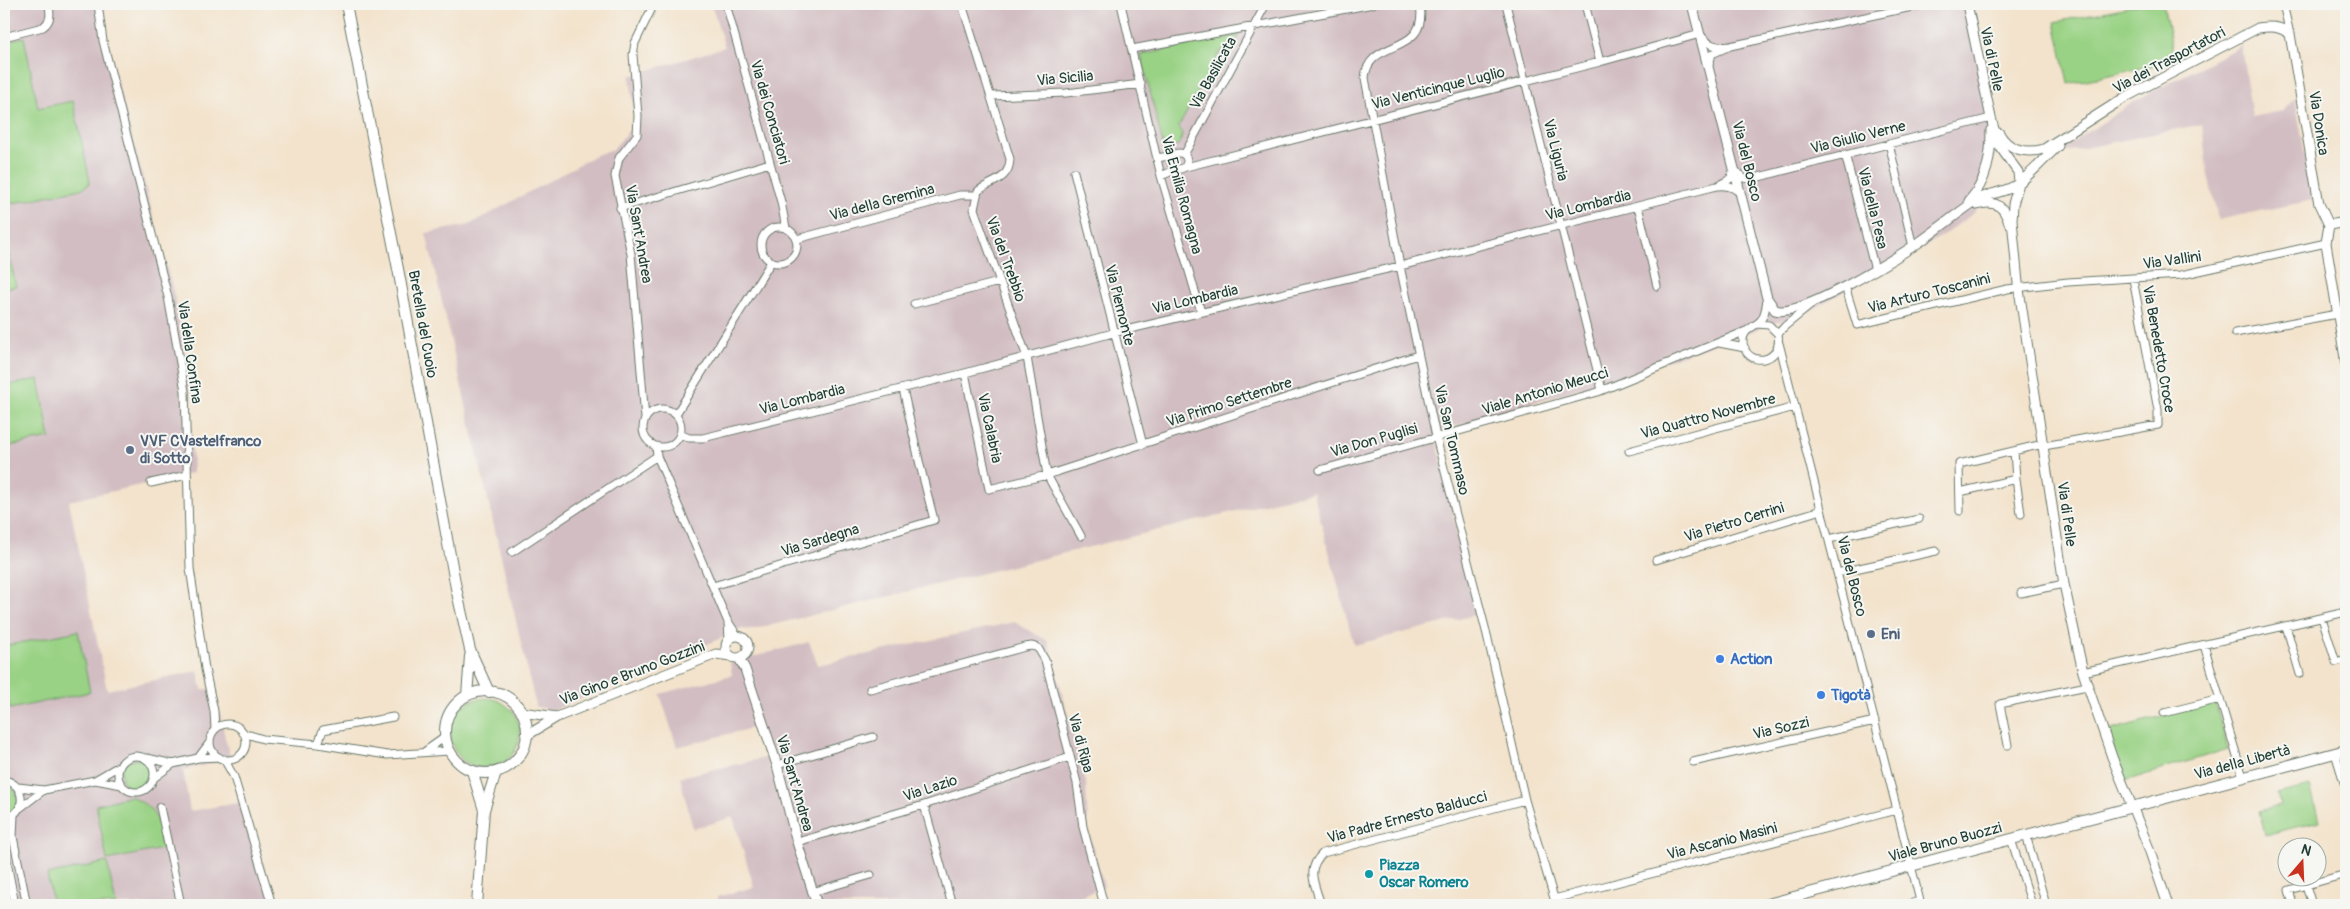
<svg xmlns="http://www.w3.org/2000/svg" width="2350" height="909" viewBox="0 0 2350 909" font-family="Pangolin,sans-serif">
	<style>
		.industrial { fill: #d2bec2 }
		.green { fill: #99d284; stroke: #5c885c }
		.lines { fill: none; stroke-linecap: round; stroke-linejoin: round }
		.minor-casing { stroke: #697769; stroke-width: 9 }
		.tertiary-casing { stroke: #697769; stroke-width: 11 }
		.secondary-casing { stroke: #697769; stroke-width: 12 }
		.minor { stroke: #fff; stroke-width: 7 }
		.tertiary { stroke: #fff; stroke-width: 9 }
		.secondary { stroke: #fff; stroke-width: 10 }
		.service-dot { fill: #5c6f8a; stroke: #f6f6f2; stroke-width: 2 }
		.shop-dot { fill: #3f7fe0; stroke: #f6f6f2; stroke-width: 2 }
		.culture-dot { fill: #0f9aa8; stroke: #f6f6f2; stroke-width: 2 }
		.labels { text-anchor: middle; stroke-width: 4; stroke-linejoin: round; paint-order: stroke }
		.street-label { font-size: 15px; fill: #1f3d34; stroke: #f6f6f2 }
		.service-label { font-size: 15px; font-weight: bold; fill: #4e5e75; stroke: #f6f6f2; text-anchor: start }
		.shop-label { font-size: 15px; font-weight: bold; fill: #366cbe; stroke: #f6f6f2; text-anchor: start }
		.culture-label { font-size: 15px; font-weight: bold; fill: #0d838f; stroke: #f6f6f2; text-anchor: start }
	</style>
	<rect width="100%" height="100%" fill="#f6f6f2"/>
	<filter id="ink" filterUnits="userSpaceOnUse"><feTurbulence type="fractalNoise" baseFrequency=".02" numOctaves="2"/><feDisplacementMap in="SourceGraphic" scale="10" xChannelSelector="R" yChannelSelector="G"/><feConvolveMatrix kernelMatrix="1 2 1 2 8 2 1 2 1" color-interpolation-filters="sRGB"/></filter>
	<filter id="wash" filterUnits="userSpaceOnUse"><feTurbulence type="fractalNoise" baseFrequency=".0096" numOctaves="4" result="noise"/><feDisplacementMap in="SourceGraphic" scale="20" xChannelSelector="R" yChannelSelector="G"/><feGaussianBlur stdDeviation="1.12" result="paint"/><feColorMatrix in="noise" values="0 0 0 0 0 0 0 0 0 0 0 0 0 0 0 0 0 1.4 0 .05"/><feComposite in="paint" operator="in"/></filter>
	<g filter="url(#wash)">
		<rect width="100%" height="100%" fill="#f3e3cc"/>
		<!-- industrial -->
		<path class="industrial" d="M4 4H104V20L116 77 177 306 190 395 193 473 69 501 107 690 198 671 202 690 215 688 225 738 231 759 183 770 190 811 244 802 276 905H4Z
			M711 4H1974L1998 129 1975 212 1942 236 1809 311 1638 371 1435 432 1475 615 1354 645 1313 492 752 630 742 629 554 710 536 707 426 233 469 225 596 155 613 149 635 124 630 76 725 47Z
			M2241 46 2252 117 2283 111 2295 98 2313 200 2218 220 2207 170 2202 124 2055 154 2138 99Z
			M1014 622 1048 641 1086 782 1088 830 1104 886 1063 905H720L717 897 754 887 733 817 693 829 680 777 769 757 760 726 677 747 660 694 732 675 730 663 809 642 818 665Z"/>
		<!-- green -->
		<path class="green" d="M2142 4H2163L2175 61 2068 84 2055 22Z
			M1239 35 1233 47 1220 52 1179 126 1182 134 1180 144 1172 147 1163 145 1141 55Z
			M24 37 38 108 73 101 90 181 88 185 81 189 4 205V42Z
			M4 230 16 286 4 289Z
			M39 379 50 438 4 447V386Z
			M78 631 90 692 10 709 4 679V646Z
			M450 733a35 35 0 1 1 70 0a35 35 0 1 1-70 0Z
			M2215 702 2228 749 2125 781 2107 731Z
			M121 774a15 15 0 1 1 30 0a15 15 0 1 1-30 0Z
			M4 784 14 789 18 801 13 811 4 815Z
			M2310 786 2319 821 2265 835 2259 811 2280 806 2277 794Z
			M131 796C161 812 156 818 162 849L107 860 96 805Z
			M107 862 116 905H53L47 875Z"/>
	</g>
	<g filter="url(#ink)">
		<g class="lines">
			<defs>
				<path id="minor" d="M98 4 103 41 168 297 185 391 190 568 205 669 214 711 215 729
					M726 4 781 202 786 228
					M962 4 1010 159C1009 181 992 180 978 191L974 209 1027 357 1047 475 1081 536
					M1121 4 1161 176 1201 312
					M1420 4C1429 58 1368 36 1365 78L1400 266 1436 437 1487 635 1525 800 1556 905
					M1506 4 1602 390
					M1585 4 1600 62
					M2283 4 2290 34
					M4 37 43 27C52 20 50 14 49 4
					M1132 49 1373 4
					M1709 65 1712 54 1730 46 1926 4
					M991 96 1066 93 1141 84
					M1889 143 1913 247
					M1171 161a8 8 0 1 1 16 0a8 8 0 1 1-16 0Z
					M1845 154 1875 270
					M1184 155 1266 4
					M1157 158 1174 155
					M1182 168 1600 62 1700 34C1708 45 1716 48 1730 46
					M1734 169 1730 179 1717 186C1726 185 1735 186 1741 195
					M1735 170 1743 178 1751 179 1991 118
					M1074 172 1143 445
					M1161 176 1177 169
					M1638 206 1657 286
					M620 208 770 163
					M761 245a18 18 0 1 1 36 0a18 18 0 1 1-36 0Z
					M797 239 960 195H975
					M1845 286 1857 325 2007 289 2068 282 2181 275 2326 243
					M914 304 999 282
					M1757 324 1769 325 1778 334C1783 365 1746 367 1743 343 1742 329 1754 328 1761 320 1766 313 1766 306 1767 298
					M2235 333 2337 314
					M1778 334 1785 326 1811 305
					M1719 343 1745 348
					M1779 343 1921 905
					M965 373 989 489 1047 475 1418 355
					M643 428a19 19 0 1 1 38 0a19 19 0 1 1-38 0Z
					M676 414 771 262
					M645 418 631 254 615 176 619 158 637 135 638 116 633 55 635 43 652 8 651 4
					M680 434 689 438H703L965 373 1113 333 1400 266 1717 186
					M656 446 657 456 727 620 737 635
					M2044 446 2158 425V410L2133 279
					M1629 451 1795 407
					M1320 470 1598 392 1746 331
					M2016 479 2021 514
					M151 483 187 475
					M1960 492 2016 479 2014 451
					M1960 511 1959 464 2043 444
					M1829 539 1919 519
					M512 552 657 456
					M1656 560 1821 510
					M1837 573 1936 551
					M713 586 934 520 920 465 903 389
					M2021 593 2064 584
					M2322 618 2336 662 2346 659
					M728 623 729 638
					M2286 626 2300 674
					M2204 645 2243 777
					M2083 672 2346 612
					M870 689 1025 647 1032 646 1038 648 1045 660 1077 783 1083 827 1104 905
					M2164 713 2220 699
					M210 742a18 18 0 1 1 36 0a18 18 0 1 1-36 0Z
					M243 733 263 739 318 744 387 755 449 751
					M318 744 323 730 393 717
					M2008 745 2000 704 2087 686
					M424 752 445 737
					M2335 753 2346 789
					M118 774a18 18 0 1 1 36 0a18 18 0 1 1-36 0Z
					M147 758 173 764 198 758 219 757
					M198 758 210 742
					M224 759 234 777 272 905
					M1693 762 1875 721
					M777 765 873 737
					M119 766 95 780 122 785
					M154 778 173 764
					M4 780C27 784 27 814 4 819
					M18 787 44 790 20 808
					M44 790 95 780
					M924 805 952 905
					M160 807 181 905
					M14 815 13 837 27 905
					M2026 835 2046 905
					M2011 839 2032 905
					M797 842 924 805 1070 757
					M4 846 15 905
					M2306 885 2312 905
					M812 892 871 875
					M1554 899 1897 810
					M1321 905C1315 884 1305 870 1323 853L1525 800
					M1905 905 1920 901
					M2293 905 2289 890 2346 874"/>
				<path id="tertiary" d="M1692 4 1767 298 1775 310C1799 318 1889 262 1912 247 1934 233 1954 215 1977 200 1990 192 2007 193 2019 183 2033 172 2045 158 2058 146
					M1967 4 1991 118 1998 144 2018 172 2019 183 2013 204 2012 220 2018 283 2064 584 2083 672 2112 757 2148 846 2168 905
					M1999 133C2008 150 2026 154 2044 149L2124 98 2258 28C2270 26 2280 26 2290 34L2319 204 2329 225 2326 243 2346 364
					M1969 201C1987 181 1991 157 1991 130
					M1977 205C1995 199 2004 206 2009 223
					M2329 225 2346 222
					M726 647a11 11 0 1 1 22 0a11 11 0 1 1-22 0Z
					M739 658 745 669 777 765 797 842 817 905
					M521 712 557 717
					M526 736 557 717 716 654 731 656"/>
				<path id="secondary" d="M346 4 399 274 456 588 470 650 489 692
					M445 732a41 41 0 1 1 82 0a41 41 0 1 1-82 0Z
					M467 696 470 656
					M472 771 484 810
					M477 905 484 810 496 772
					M1764 905 2346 750"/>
			</defs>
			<!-- minor casing -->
			<use href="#minor" class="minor-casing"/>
			<!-- tertiary casing -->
			<use href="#tertiary" class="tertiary-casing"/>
			<!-- secondary casing -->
			<use href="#secondary" class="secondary-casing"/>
			<!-- minor -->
			<use href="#minor" class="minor"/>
			<!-- tertiary -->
			<use href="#tertiary" class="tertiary"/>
			<!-- secondary -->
			<use href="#secondary" class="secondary"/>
		</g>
	</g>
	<!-- markers -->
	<g class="service-dot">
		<circle cx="130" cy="450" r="5"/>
		<circle cx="1871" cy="634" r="5"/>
	</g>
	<g class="shop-dot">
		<circle cx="1720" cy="659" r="5"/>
		<circle cx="1821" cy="695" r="5"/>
	</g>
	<circle class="culture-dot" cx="1369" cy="874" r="5"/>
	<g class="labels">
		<!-- street labels -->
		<g class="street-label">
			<text transform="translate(1992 59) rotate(78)" y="5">Via di Pelle</text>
			<text transform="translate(2169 60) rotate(-28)" y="5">Via dei Trasportatori</text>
			<text transform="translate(1213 73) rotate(-61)" y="5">Via Basilicata</text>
			<text transform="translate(1065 78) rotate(-5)" y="5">Via Sicilia</text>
			<text transform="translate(1438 88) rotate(-14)" y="5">Via Venticinque Luglio</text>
			<text transform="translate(770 112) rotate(74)" y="5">Via dei Conciatori</text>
			<text transform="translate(2319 123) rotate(81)" y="5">Via Donica</text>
			<text transform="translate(1858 137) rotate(-14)" y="5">Via Giulio Verne</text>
			<text transform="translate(1556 150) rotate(76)" y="5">Via Liguria</text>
			<text transform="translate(1747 161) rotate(76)" y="5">Via del Bosco</text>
			<text transform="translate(1182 195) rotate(75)" y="5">Via Emilia Romagna</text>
			<text transform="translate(882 202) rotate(-15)" y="5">Via della Gremina</text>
			<text transform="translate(1588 205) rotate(-14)" y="5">Via Lombardia</text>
			<text transform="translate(1873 208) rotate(76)" y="5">Via della Pesa</text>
			<text transform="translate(639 234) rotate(80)" y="5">Via Sant'Andrea</text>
			<text transform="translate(1006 259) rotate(70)" y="5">Via del Trebbio</text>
			<text transform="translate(2172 260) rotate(-8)" y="5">Via Vallini</text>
			<text transform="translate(1929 293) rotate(-14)" y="5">Via Arturo Toscanini</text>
			<text transform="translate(1195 299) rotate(-13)" y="5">Via Lombardia</text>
			<text transform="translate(1120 305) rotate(76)" y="5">Via Piemonte</text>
			<text transform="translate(423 324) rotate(80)" y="5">Bretella del Cuoio</text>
			<text transform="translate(2159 349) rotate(80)" y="5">Via Benedetto Croce</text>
			<text transform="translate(190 352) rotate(82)" y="5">Via della Confina</text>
			<text transform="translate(1545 391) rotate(-17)" y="5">Viale Antonio Meucci</text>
			<text transform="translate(802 399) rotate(-14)" y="5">Via Lombardia</text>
			<text transform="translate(1229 402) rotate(-18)" y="5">Via Primo Settembre</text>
			<text transform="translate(1708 416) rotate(-15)" y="5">Via Quattro Novembre</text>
			<text transform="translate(990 428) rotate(78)" y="5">Via Calabria</text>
			<text transform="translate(1374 440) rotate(-16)" y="5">Via Don Puglisi</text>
			<text transform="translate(1452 440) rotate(77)" y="5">Via San Tommaso</text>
			<text transform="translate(2067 514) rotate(82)" y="5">Via di Pelle</text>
			<text transform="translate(1734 522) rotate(-17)" y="5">Via Pietro Cerrini</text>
			<text transform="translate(820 540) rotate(-17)" y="5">Via Sardegna</text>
			<text transform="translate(1852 576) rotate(76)" y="5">Via del Bosco</text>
			<text transform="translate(632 673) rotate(-21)" y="5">Via Gino e Bruno Gozzini</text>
			<text transform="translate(1781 728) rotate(-13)" y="5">Via Sozzi</text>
			<text transform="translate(1081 743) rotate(75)" y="5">Via di Ripa</text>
			<text transform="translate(2242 762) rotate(-15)" y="5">Via della Libertà</text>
			<text transform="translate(795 783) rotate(74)" y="5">Via Sant'Andrea</text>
			<text transform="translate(930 788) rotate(-18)" y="5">Via Lazio</text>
			<text transform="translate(1407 817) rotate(-15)" y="5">Via Padre Ernesto Balducci</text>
			<text transform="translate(1722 841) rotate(-14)" y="5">Via Ascanio Masini</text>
			<text transform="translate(1945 842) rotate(-15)" y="5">Viale Bruno Buozzi</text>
		</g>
		<!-- service labels -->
		<g class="service-label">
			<text x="140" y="446">VVF CVastelfranco<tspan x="140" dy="17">di Sotto</tspan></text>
			<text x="1881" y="639">Eni</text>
		</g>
		<!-- shop labels -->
		<g class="shop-label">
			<text x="1730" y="664">Action</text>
			<text x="1831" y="700">Tigotà</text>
		</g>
		<!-- culture labels -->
		<g class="culture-label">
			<text x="1379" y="870">Piazza<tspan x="1379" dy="17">Oscar Romero</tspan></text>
		</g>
	</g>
	<!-- margin -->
	<rect width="2350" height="909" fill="none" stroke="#f6f6f2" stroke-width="20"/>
	<!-- north arrow -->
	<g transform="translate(2302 862) rotate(19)"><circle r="24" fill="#f6f6f2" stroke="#a0aca6"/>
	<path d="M0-4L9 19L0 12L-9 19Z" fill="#c8321e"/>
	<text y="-8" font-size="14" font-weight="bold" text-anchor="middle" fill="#1f3d34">N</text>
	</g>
</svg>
